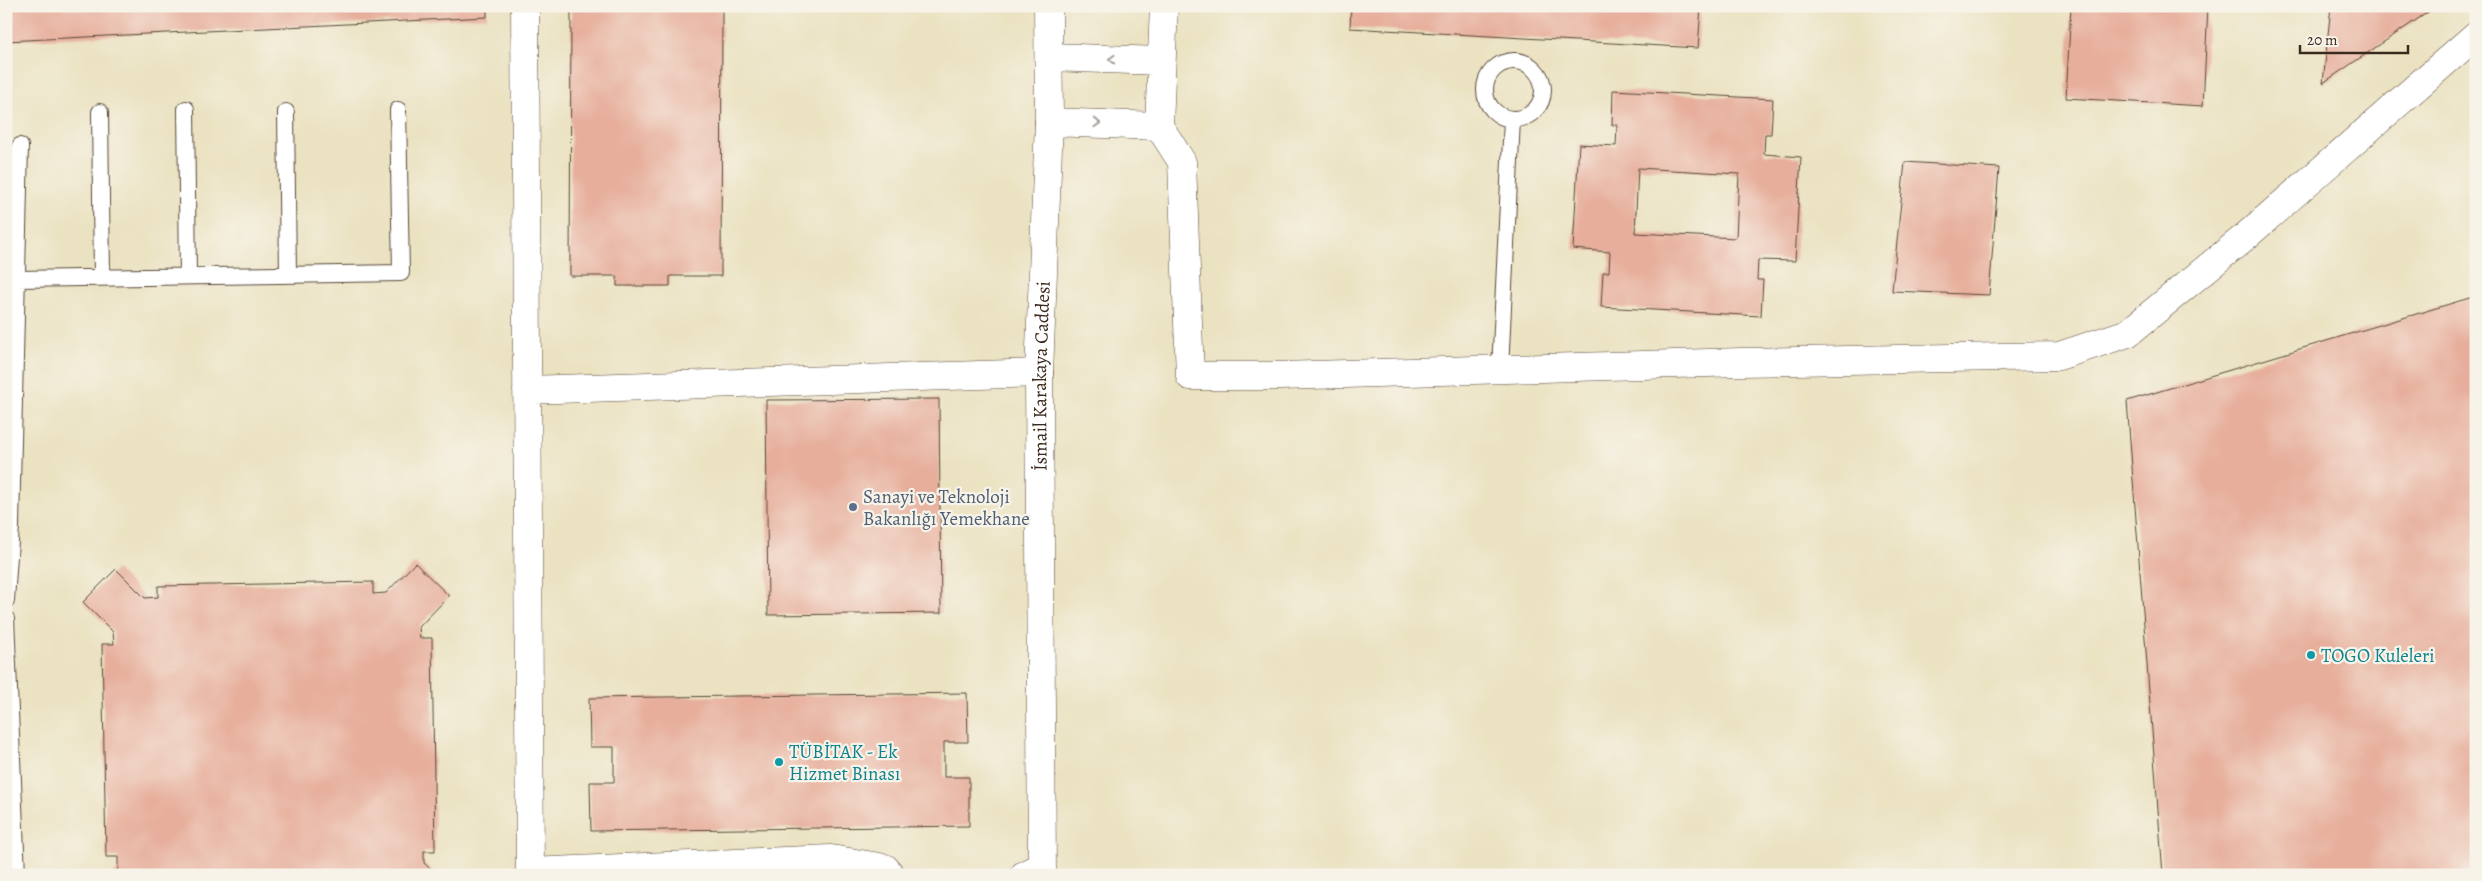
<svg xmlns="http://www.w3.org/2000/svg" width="2482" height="881" viewBox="0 0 2482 881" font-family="Alegreya,serif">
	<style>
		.building { fill: #e7ae9b; fill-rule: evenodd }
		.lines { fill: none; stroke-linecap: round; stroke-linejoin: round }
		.service-casing { stroke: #554636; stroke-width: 18 }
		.minor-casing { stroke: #554636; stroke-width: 29 }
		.tertiary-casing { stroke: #554636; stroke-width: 29 }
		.service { stroke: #fff; stroke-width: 16 }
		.minor { stroke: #fff; stroke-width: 28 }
		.tertiary { stroke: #fff; stroke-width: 28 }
		.oneway { stroke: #a79f9a }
		.service-dot { fill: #5c6f8a; stroke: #f7f3e8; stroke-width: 2 }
		.culture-dot { fill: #0f9aa8; stroke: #f7f3e8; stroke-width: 2 }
		.labels { text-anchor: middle; stroke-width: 4.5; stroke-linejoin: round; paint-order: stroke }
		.street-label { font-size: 19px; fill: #3b2a1e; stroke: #f7f3e8 }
		.service-label { font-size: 19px; fill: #4e5e75; stroke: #f7f3e8; text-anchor: start }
		.culture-label { font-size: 19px; fill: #0d838f; stroke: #f7f3e8; text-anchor: start }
	</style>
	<rect width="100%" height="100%" fill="#f7f3e8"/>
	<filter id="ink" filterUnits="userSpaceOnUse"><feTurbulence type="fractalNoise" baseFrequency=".02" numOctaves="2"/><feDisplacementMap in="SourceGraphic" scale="10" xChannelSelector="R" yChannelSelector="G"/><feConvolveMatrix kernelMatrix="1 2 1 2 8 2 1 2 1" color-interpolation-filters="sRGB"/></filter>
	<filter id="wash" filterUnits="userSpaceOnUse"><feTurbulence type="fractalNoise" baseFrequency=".0096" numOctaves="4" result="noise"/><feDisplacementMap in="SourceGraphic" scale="20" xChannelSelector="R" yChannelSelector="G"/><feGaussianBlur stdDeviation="1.12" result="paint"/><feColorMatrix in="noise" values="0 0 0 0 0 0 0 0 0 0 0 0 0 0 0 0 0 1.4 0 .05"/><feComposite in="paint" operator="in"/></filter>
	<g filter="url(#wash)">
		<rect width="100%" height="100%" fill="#ebe2c1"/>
		<g id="blocks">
			<!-- building -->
			<path class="building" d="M6 6H487V17L6 41Z
				M571 6H722L721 276H670V286H617V276H570Z
				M1351 6H1701L1698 48 1350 28Z
				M2071 6H2208L2203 106 2066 98Z
				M2331 6H2437L2323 83Z
				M1613 90 1773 99 1771 134H1765L1764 154 1801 157 1795 261 1758 260 1757 280H1763L1761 316 1601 307 1603 272H1609L1610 252 1573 249 1579 144 1616 146 1617 125H1612ZM1638 168 1739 174 1736 238 1635 233Z
				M1905 162 1999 168 1989 295 1892 291Z
				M2476 296V875H2163L2127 401Z
				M939 399 941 613 768 615 766 400Z
				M415 563 449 596 419 627 420 638H432L435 851H424V863L437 875H112L118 869V857H106L102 644H114L113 632 83 602 116 569 145 598 158 597V586L373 582V594L386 593Z
				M967 693 968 742H944V777H969V826L591 831 590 782H614V747H590L589 698Z"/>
		</g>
	</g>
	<g filter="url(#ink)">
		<use href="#blocks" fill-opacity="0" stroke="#554636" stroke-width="1"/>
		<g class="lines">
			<defs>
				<path id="service" d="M1485 90a29 29 0 1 1 58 0a29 29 0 1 1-58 0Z
					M186 109 188 276
					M100 112 102 277
					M286 112 288 274
					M17 279 401 273 398 110
					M1500 370 1512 119
					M6 600 11 526 20 146
					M6 619 17 875"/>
				<path id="minor" d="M525 6 530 875
					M1164 6 1159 126 1182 162 1190 376H1280L1741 362 2059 356 2128 333 2246 236 2476 35
					M1049 57 1160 61
					M1049 122 1159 126
					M527 390 1039 373
					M530 872 831 859 885 868 891 875
					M1024 875 1041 866"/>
				<g id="tertiary">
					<path id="s1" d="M1042 875 1039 373 1049 122 1048 6"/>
				</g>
			</defs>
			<!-- service casing -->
			<use href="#service" class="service-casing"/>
			<!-- minor casing -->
			<use href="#minor" class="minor-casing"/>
			<!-- tertiary casing -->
			<use href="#tertiary" class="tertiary-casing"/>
			<!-- service -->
			<use href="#service" class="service"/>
			<!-- minor -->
			<use href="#minor" class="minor"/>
			<!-- tertiary -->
			<use href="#tertiary" class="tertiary"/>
		</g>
		<!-- one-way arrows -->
		<defs><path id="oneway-chevron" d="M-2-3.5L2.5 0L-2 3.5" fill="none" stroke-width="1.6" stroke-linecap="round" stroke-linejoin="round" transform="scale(1.25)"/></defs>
		<g class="oneway">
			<use href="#oneway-chevron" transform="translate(1112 59) rotate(-178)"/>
			<use href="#oneway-chevron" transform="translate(1097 123) rotate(2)"/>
		</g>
	</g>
	<!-- markers -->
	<circle class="service-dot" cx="853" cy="507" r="5"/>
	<g class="culture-dot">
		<circle cx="2311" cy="655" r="5"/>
		<circle cx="779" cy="762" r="5"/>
	</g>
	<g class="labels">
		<!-- street labels -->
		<g class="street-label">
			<text dy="7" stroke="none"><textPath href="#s1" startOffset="499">İsmail Karakaya Caddesi</textPath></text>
		</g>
		<!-- service labels -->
		<g class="service-label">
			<text x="863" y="503">Sanayi ve Teknoloji<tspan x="863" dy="22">Bakanlığı Yemekhane</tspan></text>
		</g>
		<!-- culture labels -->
		<g class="culture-label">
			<text x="2321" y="662">TOGO Kuleleri</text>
			<text x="789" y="758">TÜBİTAK - Ek<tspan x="789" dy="22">Hizmet Binası</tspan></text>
		</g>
	</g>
	<!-- margin -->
	<rect width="2482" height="881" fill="none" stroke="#f7f3e8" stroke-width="25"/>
	<!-- scale -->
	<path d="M2300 45v8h108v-8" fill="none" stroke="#3b2a1e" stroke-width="2.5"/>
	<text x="2307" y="45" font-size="15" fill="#3b2a1e" stroke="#f7f3e8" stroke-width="4" paint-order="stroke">20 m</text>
</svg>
